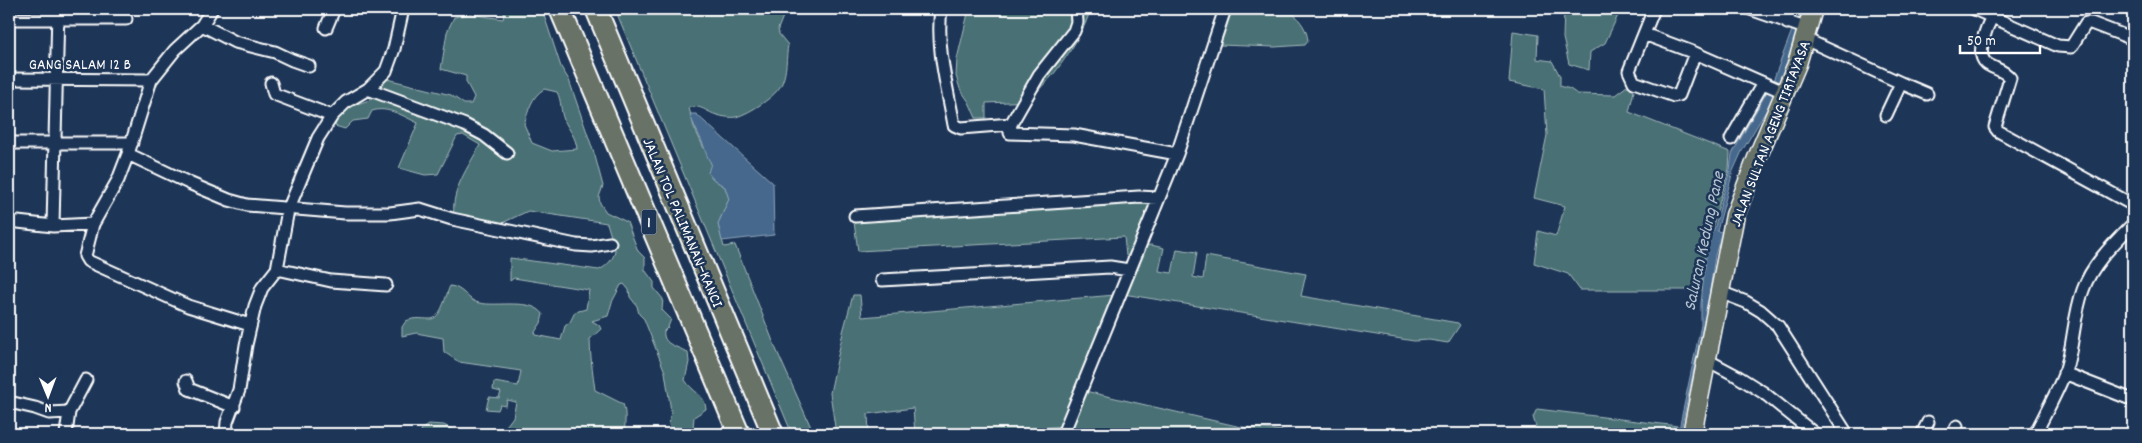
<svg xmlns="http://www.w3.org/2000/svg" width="2142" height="443" viewBox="0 0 2142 443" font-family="Dekko,sans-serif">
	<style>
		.green { fill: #497175; stroke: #a4b8ba; fill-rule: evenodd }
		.water { fill: #45688c; stroke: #8fa4ba }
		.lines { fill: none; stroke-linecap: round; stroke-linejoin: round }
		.street-casing { stroke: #fff; stroke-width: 15 }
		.primary-casing { stroke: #fff; stroke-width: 21 }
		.highway-casing { stroke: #fff; stroke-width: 24 }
		.street { stroke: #1d3557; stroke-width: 11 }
		.primary { stroke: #697266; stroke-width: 18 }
		.highway { stroke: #697266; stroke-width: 20 }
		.labels { text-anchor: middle; stroke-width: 5; stroke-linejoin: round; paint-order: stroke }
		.shield { fill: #1d3557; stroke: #bbc2cd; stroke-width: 1 }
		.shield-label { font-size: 15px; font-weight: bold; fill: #fff }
		.street-label { font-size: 16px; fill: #fff; stroke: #1d3557 }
		.water-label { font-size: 18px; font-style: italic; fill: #b5c3d1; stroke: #1d3557 }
	</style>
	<rect width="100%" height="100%" fill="#1d3557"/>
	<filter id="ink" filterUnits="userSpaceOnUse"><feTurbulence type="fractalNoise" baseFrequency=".02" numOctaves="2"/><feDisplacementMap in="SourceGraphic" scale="10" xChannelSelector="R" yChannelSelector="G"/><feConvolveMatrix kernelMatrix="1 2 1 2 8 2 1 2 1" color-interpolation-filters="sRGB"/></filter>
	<g filter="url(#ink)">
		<!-- green -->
		<path class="green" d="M505 9H542L561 67 569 80 595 156 603 186 599 197 600 203 606 212 627 222 638 251 645 258V270L654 282V288L663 299 662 310 671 319 668 327 664 331C662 346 679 346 688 353L689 362 685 380C692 392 705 394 706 409L694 417 693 428 697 434H674L669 425 671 411 665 372 644 319 639 314 637 306 630 297 629 290 624 284 621 285 612 302 608 316 592 321 599 325 601 329 590 339C590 357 593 373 595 390L623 404C627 414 624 424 625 434H500L513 417 516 402 507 400 506 406 500 405 498 410 486 409 489 397 499 398 501 392 493 390 494 382 518 386 521 371 459 362 444 352 443 338 416 333 402 336V327L406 321C415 317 421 319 430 319 441 320 446 294 450 286 463 287 468 301 479 303 497 307 532 298 543 314L541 323 535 332 536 335 561 340 565 326 570 322 575 312 586 309 589 290 514 278 510 281V258L599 270C607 266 614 259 615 250L607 223 528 211 498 225 454 214C451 190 469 166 480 145L463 135 457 136 438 174 425 175 399 168 418 123C403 116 388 106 372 111L368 119 353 121 345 129 335 126C338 109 356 104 370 100L379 85 387 79 451 95 464 104H471L474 97 466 82V76L441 69 447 32 454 17 470 14 503 19ZM544 89 557 92C562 101 560 111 564 120 569 130 576 137 577 149L552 151 532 143 524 124C529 110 531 97 544 89Z
			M615 9H786L778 29 779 34 788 45C786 57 787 72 782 83 777 96 750 113 736 117 731 118 723 117 717 115 708 113 699 103 689 108L694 127 711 163 713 179 725 187 729 199 718 224 724 247 735 245 776 349 814 434H792Z
			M969 9H1090C1087 27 1068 55 1056 71 1048 82 1038 88 1031 101L986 103V118H976L969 102 960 89 956 76 957 59Z
			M1230 9H1294L1293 13C1301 22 1307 29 1308 41L1305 45 1275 47 1219 45Z
			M1564 9H1621L1605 43 1590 52 1589 70 1569 64 1563 38Z
			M1513 31 1538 35 1537 59 1552 61 1560 76V86L1570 89 1577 94 1615 95 1627 86 1634 91 1629 112 1730 152 1729 169 1712 229 1708 228 1701 290H1580L1568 274 1534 263 1538 231 1556 236 1565 206 1534 198 1547 135 1544 89 1509 82Z
			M1154 202 1132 255 1126 256 1124 237 858 251 854 222Z
			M1151 245 1164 248 1159 271 1172 273 1177 249 1197 252 1193 277 1203 279 1206 256 1306 274 1301 296 1458 323 1460 325 1448 343 1429 340 1414 341 1123 294 1144 246Z
			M853 295H860L862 317 1115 295 1062 426 985 434H915L913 408 868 414 869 434H836L830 393 843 332Z
			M1085 391 1241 427 1317 434H1067Z
			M1537 409 1678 426 1676 434H1538L1533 417Z
			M429 424 444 425 455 431V434H422L421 430Z"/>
		<!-- water -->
		<path class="water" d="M1800 9H1809L1798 41 1772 101 1742 151 1733 171 1717 231 1722 232 1715 255 1708 304 1680 434H1678L1701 325V303L1709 230H1714L1730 170 1732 154 1773 81Z
			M690 114H696L773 183 774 235 722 241 718 224 729 199 725 187 713 179 708 173 711 163C706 156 706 151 703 144 699 134 693 125 690 114Z"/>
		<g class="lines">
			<defs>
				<path id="street" d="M941 9C936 48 947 86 954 125L961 128 1011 124
					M1076 9 1077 22 1074 31 1039 75 1011 124 1010 133 1074 135 1177 154
					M1654 9 1629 71 1634 82 1674 96 1679 95 1695 53
					M1750 9 1808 29
					M1974 9 2058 46 2071 47 2086 23H2091L2133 39
					M1992 17C1987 26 1975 54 1986 63 1993 69 2003 69 2010 78L1995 127 1998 131 2133 205
					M9 19H126
					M1787 23 1790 9
					M202 25 235 42 275 52 292 60 309 66
					M326 28 334 9
					M1644 34 1695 53 1786 93
					M1805 39 1901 83 1886 115
					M9 79 151 80
					M271 83 274 94 332 116
					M1901 83 1927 94
					M368 89 465 125 484 135 507 153
					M1731 139 1763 83
					M9 143H132
					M128 154 191 184 229 200 247 205 345 213H390L420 209 452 219 576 245 592 246 610 243
					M855 216 1139 197 1158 198
					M9 221 53 226 93 224 118 180 128 154 151 80 175 50 202 25 212 9
					M93 224 85 256 88 261 188 306 250 325
					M53 226 58 9
					M277 269 331 281 386 285
					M882 280 1110 267 1129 270
					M1720 292 1746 302 1761 311 1778 326 1847 434
					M1707 360 1737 376 1764 393 1815 434
					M2064 373 2133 400
					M186 381 189 389 234 407
					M9 402 35 408 49 413 69 412 86 380
					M66 434 69 412
					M226 434 227 422 239 390 246 345 255 306 262 288 277 269 288 210 318 138 332 116 346 102 368 89 386 71 394 49 403 9
					M1063 434 1177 154 1225 9
					M1922 434 1928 422
					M1953 434 1957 426
					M2035 434C2045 414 2057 393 2065 372 2074 345 2073 317 2083 290 2092 264 2114 243 2133 224
					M2132 434 2133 431"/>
				<path id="primary" d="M1692 434 1735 215 1757 158 1797 64 1813 9"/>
				<path id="highway" d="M560 9 739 434
					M596 9 773 434"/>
			</defs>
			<!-- street casing -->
			<use href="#street" class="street-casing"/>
			<!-- primary casing -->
			<use href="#primary" class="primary-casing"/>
			<!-- highway casing -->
			<use href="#highway" class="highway-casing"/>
			<!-- street -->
			<use href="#street" class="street"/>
			<!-- primary -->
			<use href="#primary" class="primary"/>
			<!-- highway -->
			<use href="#highway" class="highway"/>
		</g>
	</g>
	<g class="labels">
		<!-- shield labels -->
		<rect class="shield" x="641.5" y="209.5" width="15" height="25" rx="4"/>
		<g class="shield-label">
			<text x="649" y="227">1</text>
		</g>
		<!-- street labels -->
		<g class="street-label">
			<text x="80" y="69">GANG SALAM 12 B</text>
			<text transform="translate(1769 133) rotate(-69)" y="6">JALAN SULTAN AGENG TIRTAYASA</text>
			<text transform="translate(684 222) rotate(67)" y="6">JALAN TOL PALIMANAN–KANCI</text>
		</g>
		<!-- water labels -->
		<g class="water-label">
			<text transform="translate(1703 241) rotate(-78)" y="6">Saluran Kedung Pane</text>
		</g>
	</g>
	<!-- margin -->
	<rect width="2142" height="443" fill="none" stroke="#1d3557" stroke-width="30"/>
	<rect x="15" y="15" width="2112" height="413" fill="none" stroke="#fff" stroke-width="2" filter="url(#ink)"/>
	<!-- north arrow -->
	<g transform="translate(48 396) rotate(179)" stroke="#1d3557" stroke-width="4" paint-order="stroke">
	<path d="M0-4L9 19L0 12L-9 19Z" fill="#ffffff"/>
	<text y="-8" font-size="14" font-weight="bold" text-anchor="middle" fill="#ffffff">N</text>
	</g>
	<!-- scale -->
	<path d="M1960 45v8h80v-8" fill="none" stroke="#ffffff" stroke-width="2.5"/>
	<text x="1967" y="45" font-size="15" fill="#ffffff" stroke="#1d3557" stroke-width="4" paint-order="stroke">50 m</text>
</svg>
